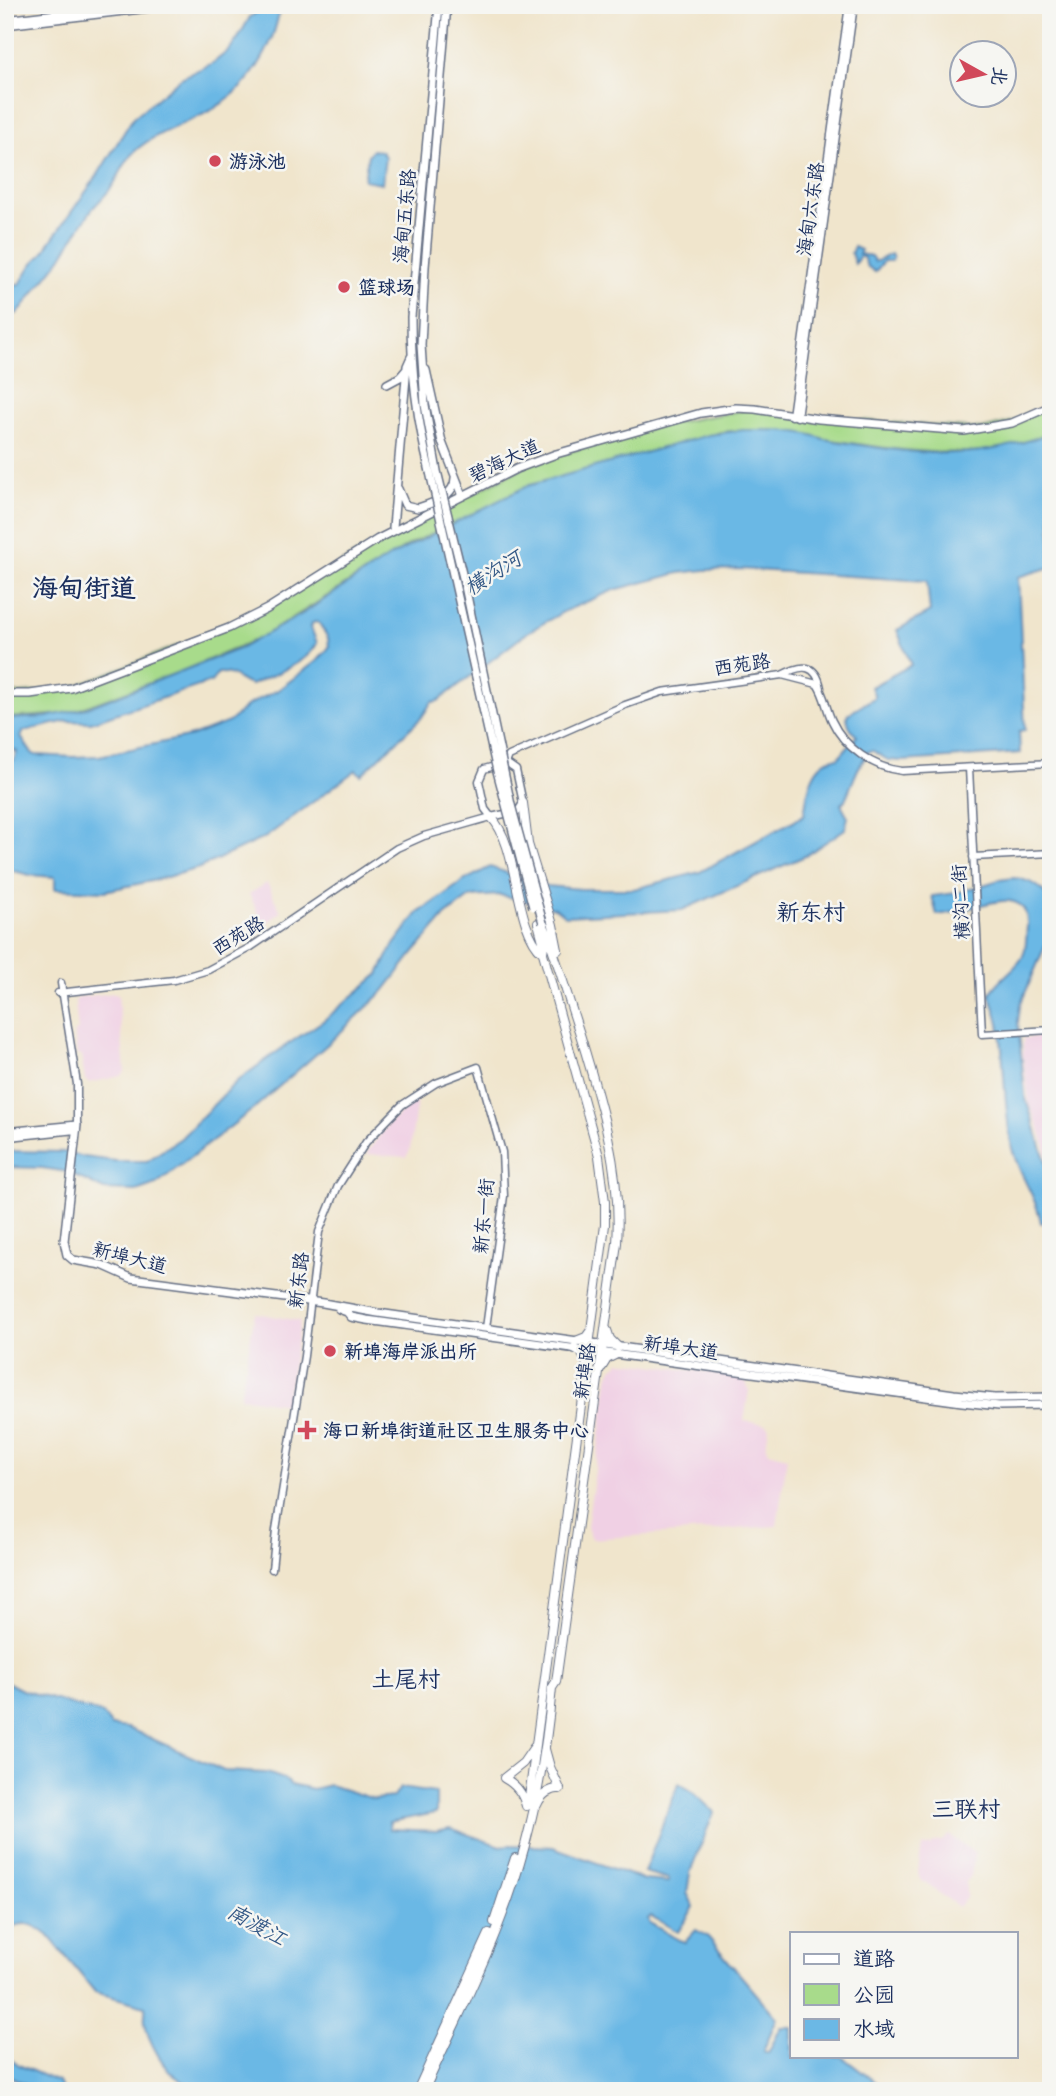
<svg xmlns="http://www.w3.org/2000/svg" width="1056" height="2096" viewBox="0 0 1056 2096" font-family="Mali,'LXGW WenKai TC',sans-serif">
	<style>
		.built { fill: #f0d0e4 }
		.green { fill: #a8db8b; stroke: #628574; stroke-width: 2 }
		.water { fill: #6bb8e5; stroke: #4374a2; stroke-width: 2; fill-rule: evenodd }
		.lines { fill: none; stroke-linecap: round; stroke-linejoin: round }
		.secondary-casing { stroke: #666f84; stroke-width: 9 }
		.primary-casing { stroke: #666f84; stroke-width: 10 }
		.highway-casing { stroke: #666f84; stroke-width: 10 }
		.secondary { stroke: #fff; stroke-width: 6 }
		.primary { stroke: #fff; stroke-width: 7 }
		.highway { stroke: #fff; stroke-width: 8 }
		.primary-bridge-casing { stroke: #666f84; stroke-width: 10; stroke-linecap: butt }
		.primary-bridge { stroke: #fff; stroke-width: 7 }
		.poi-dot { fill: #d1495b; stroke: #f6f6f2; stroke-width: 2.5 }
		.labels { text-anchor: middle; stroke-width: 5; stroke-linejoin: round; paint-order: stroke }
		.poi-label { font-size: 19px; font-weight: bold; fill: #1b2f5e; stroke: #f6f6f2; text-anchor: start }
		.street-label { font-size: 19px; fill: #1b2f5e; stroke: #f6f6f2 }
		.water-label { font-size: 21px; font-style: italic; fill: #335886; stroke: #f6f6f2 }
		.quarter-label { font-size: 23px; fill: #1b2f5e; stroke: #f6f6f2 }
		.district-label { font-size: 26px; font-weight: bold; fill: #1b2f5e; stroke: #f6f6f2 }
	</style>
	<rect width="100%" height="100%" fill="#f6f6f2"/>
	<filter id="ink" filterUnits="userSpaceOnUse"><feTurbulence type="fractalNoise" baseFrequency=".0143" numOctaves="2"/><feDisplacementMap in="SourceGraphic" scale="14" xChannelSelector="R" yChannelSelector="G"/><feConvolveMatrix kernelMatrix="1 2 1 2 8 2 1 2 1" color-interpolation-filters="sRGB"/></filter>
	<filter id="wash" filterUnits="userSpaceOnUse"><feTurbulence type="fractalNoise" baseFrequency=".00686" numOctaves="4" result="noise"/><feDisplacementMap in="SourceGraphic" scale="28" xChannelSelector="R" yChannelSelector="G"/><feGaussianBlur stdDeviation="1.57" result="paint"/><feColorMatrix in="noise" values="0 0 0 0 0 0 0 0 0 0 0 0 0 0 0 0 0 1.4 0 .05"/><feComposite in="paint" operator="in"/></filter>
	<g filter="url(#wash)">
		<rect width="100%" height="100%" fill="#f0e5cc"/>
		<!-- built -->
		<path class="built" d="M267 883 281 912 264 925 249 894Z
			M115 993 118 995 125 1072 121 1076 89 1083 85 1080 81 1055H77L74 1032 78 1031 75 1001 80 997Z
			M1051 1036V1170L1041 1132 1029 1104 1023 1057V1038Z
			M417 1100 410 1150 406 1157 366 1154 389 1123Z
			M255 1313 300 1321 286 1404 240 1397Z
			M620 1362H629L679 1369 739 1375 746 1382 749 1390 744 1421 766 1424 769 1427 766 1446 769 1452 787 1457 777 1526 591 1539 587 1527 608 1379 612 1368Z
			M949 1835 975 1853 971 1876 966 1882V1898L959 1907 922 1881 919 1877 918 1870 922 1847 931 1845 935 1842 942 1841Z"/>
		<!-- green -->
		<path class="green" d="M1051 405V432C976 466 902 450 824 439 792 428 755 429 721 432L527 486 457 523 412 543 262 637 182 671 66 714 5 718V694L66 690 262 612 351 557 533 462 662 425 750 409 791 415 982 429 1026 418Z"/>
		<!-- water -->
		<path class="water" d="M268 8 279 13C270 58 243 96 200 116 179 126 152 135 134 152 124 162 119 177 111 188 106 195 99 201 93 208 81 224 72 241 61 258 49 275 34 291 22 309L16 314 5 316V280L10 284H20C24 278 29 267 33 263 39 256 45 255 48 245L97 176 133 118 181 78 213 63 228 51 237 40 250 17 259 11Z
			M372 150 381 151 385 157 382 183 364 180 368 155Z
			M854 247 861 250 859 254 871 256 875 262 891 254 893 258 891 261H884L875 272 867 266 863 257H859L855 264 851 253Z
			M743 430C769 430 800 429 824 439 905 452 972 466 1051 432V567L1018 577 1025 730 1019 731 1020 753 903 761 888 760 873 751H869L858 769 845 800 841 804 848 817 845 829 805 856 682 910 565 916 555 908 500 895 470 897 445 916 412 955 384 991 329 1043 252 1110 156 1184 136 1191 104 1190 68 1172 42 1168 5 1167V1151L64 1152 84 1157 115 1161H147L181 1138 237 1081 288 1044 323 1021 379 974 393 946 418 913 465 880 490 867 547 886 581 889H634L700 872 804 815C807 794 811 758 838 758L857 736C850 729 847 724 847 715L875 697 871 687 911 665 897 630 930 612 927 581 740 569 705 570 679 573 614 590 565 611 528 632 438 701 432 702 421 718 361 775 356 770 266 837 199 868 156 880 105 891 55 889V877L30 875 5 869V761L14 760 17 752 15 750 5 753V719L46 717 86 708 241 648 302 614 392 555 527 486 708 435ZM316 622 319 623 328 638 329 647 326 651 318 660 278 690 248 705 229 722 192 736 99 756 73 757 35 755 31 752 21 737 24 731 67 721 91 722 211 682 218 673C236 672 236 681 251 685 270 675 308 664 317 643L311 628 312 623Z
			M1014 878C1050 883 1056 906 1048 939L1020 1005 1018 1022 1025 1096 1051 1178V1222L1041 1223C1037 1197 1018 1174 1012 1148 1004 1109 1005 1069 1000 1030 999 1016 993 1006 990 994 998 979 1013 972 1022 958 1027 949 1026 936 1027 926 1029 886 986 904 964 910 955 912 946 914 937 915L932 896 957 893 999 880Z
			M5 1681 22 1690 103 1714 111 1726 128 1728 224 1771 267 1773 287 1780 291 1784 313 1789 330 1785 374 1799 394 1797 400 1788 436 1793V1813L389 1822 390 1829 436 1831 450 1828 500 1846 510 1845 553 1847 644 1880 669 1882V1879L644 1872 679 1783 696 1795 714 1812 690 1873 687 1893 694 1907 678 1932 651 1916 648 1919 650 1923 679 1940 685 1942 696 1930 708 1937 777 2018 763 2051 768 2053 781 2027H792V2056H841L887 2091H205C197 2085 187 2085 179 2079 164 2070 147 2039 145 2022 144 2016 146 2011 145 2006L95 1992 48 1935C31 1922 25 1921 5 1929Z
			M5 2056 21 2066 58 2082 61 2089 66 2091H40L5 2074Z"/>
	</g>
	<g filter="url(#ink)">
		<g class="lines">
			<defs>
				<path id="secondary" d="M792 416 849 5
					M797 417 854 5
					M782 675C802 664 816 663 821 688
					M506 763 516 770 523 803 518 811 491 817 485 809 479 781 484 769 506 763 509 756 625 705 662 692 782 675 817 684C825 695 826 709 832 721 844 747 873 768 902 771L1051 763
					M969 768 982 1034 1051 1030
					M973 857 1051 853
					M61 983 77 1084V1125
					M58 993 174 980 208 970 251 947 397 848 424 836 491 817
					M272 1569 276 1530 304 1356 319 1232 338 1186 366 1142 402 1105 436 1083 478 1067 502 1152 504 1196 486 1328"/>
				<path id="primary" d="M5 20 132 5
					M5 25 175 5
					M426 370 442 442 463 496
					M387 384 400 377 406 370
					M437 471 425 405 421 345 425 267 447 5
					M430 472C417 421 411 370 411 317L439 5
					M398 489 405 505 418 508C433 503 455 496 455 478
					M393 527 407 366 411 357
					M5 694H30L71 688 229 628 267 609 378 539 516 469 556 454 701 413 736 408 755 409 819 419 964 431 1012 423 1051 406
					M5 1132 77 1125 64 1241 67 1255 73 1260 102 1265 131 1278 323 1303 378 1313 954 1394 995 1398 1051 1397
					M5 1137 71 1130
					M339 1309 347 1312 351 1317 367 1320 962 1402 999 1406 1051 1405"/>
				<path id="highway" d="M523 803 528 844 553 925 558 950
					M491 817C520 847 513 927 543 953
					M607 1330 610 1339 618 1347
					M576 1341 586 1337 591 1330
					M574 1348 581 1352 586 1361
					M602 1367 607 1359 617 1354
					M528 1805 605 1225V1202L599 1156 543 953 544 945 538 923
					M537 1805C541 1795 550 1788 560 1789L550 1767 545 1749
					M526 1806C523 1793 515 1784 504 1778L523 1763 534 1747
					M494 1922 515 1858
					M417 2091 489 1934
					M424 2091C450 2033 480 1975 502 1916 530 1844 545 1765 552 1688L556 1682 617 1243C622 1170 600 1100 579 1031 567 995 557 959 543 923"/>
			</defs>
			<!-- secondary casing -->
			<use href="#secondary" class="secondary-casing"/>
			<!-- primary casing -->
			<use href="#primary" class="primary-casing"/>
			<!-- highway casing -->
			<use href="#highway" class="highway-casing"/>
			<!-- secondary -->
			<use href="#secondary" class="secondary"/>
			<!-- primary -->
			<use href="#primary" class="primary"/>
			<!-- highway -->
			<use href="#highway" class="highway"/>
			<defs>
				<path id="primary-bridge" d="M437 471 465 586 511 805 543 923
					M430 472 497 771 533 907"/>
			</defs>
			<!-- primary-bridge casing -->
			<use href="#primary-bridge" class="primary-bridge-casing"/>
			<!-- primary-bridge -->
			<use href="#primary-bridge" class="primary-bridge"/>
		</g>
	</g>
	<!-- markers -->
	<g class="poi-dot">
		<circle cx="215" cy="161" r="7"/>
		<circle cx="344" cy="287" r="7"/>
		<circle cx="330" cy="1351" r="7"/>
		<path d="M303.5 1419.5h7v7h7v7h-7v7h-7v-7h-7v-7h7z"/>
	</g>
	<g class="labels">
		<!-- poi labels -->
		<g class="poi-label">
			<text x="229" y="168">游泳池</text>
			<text x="358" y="294">篮球场</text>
			<text x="344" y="1358">新埠海岸派出所</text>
			<text x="323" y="1437">海口新埠街道社区卫生服务中心</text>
		</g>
		<!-- street labels -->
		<g class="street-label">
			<text transform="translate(810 209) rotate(-82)" y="7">海甸六东路</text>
			<text transform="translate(404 216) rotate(-85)" y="7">海甸五东路</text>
			<text transform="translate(504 460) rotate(-25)" y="7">碧海大道</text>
			<text transform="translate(742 664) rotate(-8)" y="7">西苑路</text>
			<text transform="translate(960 902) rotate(-93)" y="7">横沟二街</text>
			<text transform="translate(238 935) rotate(-31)" y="7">西苑路</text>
			<text transform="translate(483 1216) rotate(-85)" y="7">新东一街</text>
			<text transform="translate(130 1257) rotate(14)" y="7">新埠大道</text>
			<text transform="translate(298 1280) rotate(-83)" y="7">新东路</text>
			<text transform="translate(681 1347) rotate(8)" y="7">新埠大道</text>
			<text transform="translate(584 1371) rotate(-82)" y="7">新埠路</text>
		</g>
		<!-- water labels -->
		<g class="water-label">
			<text transform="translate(493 573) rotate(-32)" y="7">横沟河</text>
			<text transform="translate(257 1925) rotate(29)" y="7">南渡江</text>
		</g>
		<!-- quarter labels -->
		<g class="quarter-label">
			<text x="811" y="920">新东村</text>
			<text x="406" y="1687">土尾村</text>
			<text x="966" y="1817">三联村</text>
		</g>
		<!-- district labels -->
		<g class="district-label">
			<text x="84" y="597">海甸街道</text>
		</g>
	</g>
	<!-- margin -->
	<rect width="1056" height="2096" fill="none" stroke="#f6f6f2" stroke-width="28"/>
	<!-- legend -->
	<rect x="790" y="1932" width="228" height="126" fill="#f6f6f2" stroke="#9ea6b7" stroke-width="2"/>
	<rect x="804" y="1954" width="35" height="10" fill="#ffffff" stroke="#9ea6b7" stroke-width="2"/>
	<text x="853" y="1966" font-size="21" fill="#1b2f5e">道路</text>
	<rect x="804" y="1984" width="35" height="21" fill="#a8db8b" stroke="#9ea6b7" stroke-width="2"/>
	<text x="853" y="2002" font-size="21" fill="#1b2f5e">公园</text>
	<rect x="804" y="2019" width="35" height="21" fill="#6bb8e5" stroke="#9ea6b7" stroke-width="2"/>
	<text x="853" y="2036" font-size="21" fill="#1b2f5e">水域</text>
	<!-- north arrow -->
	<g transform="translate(983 74) rotate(98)"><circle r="33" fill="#f6f6f2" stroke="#9ea6b7" stroke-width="2"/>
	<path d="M0-5L12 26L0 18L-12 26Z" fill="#d1495b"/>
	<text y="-10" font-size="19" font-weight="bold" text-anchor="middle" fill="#1b2f5e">北</text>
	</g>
</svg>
